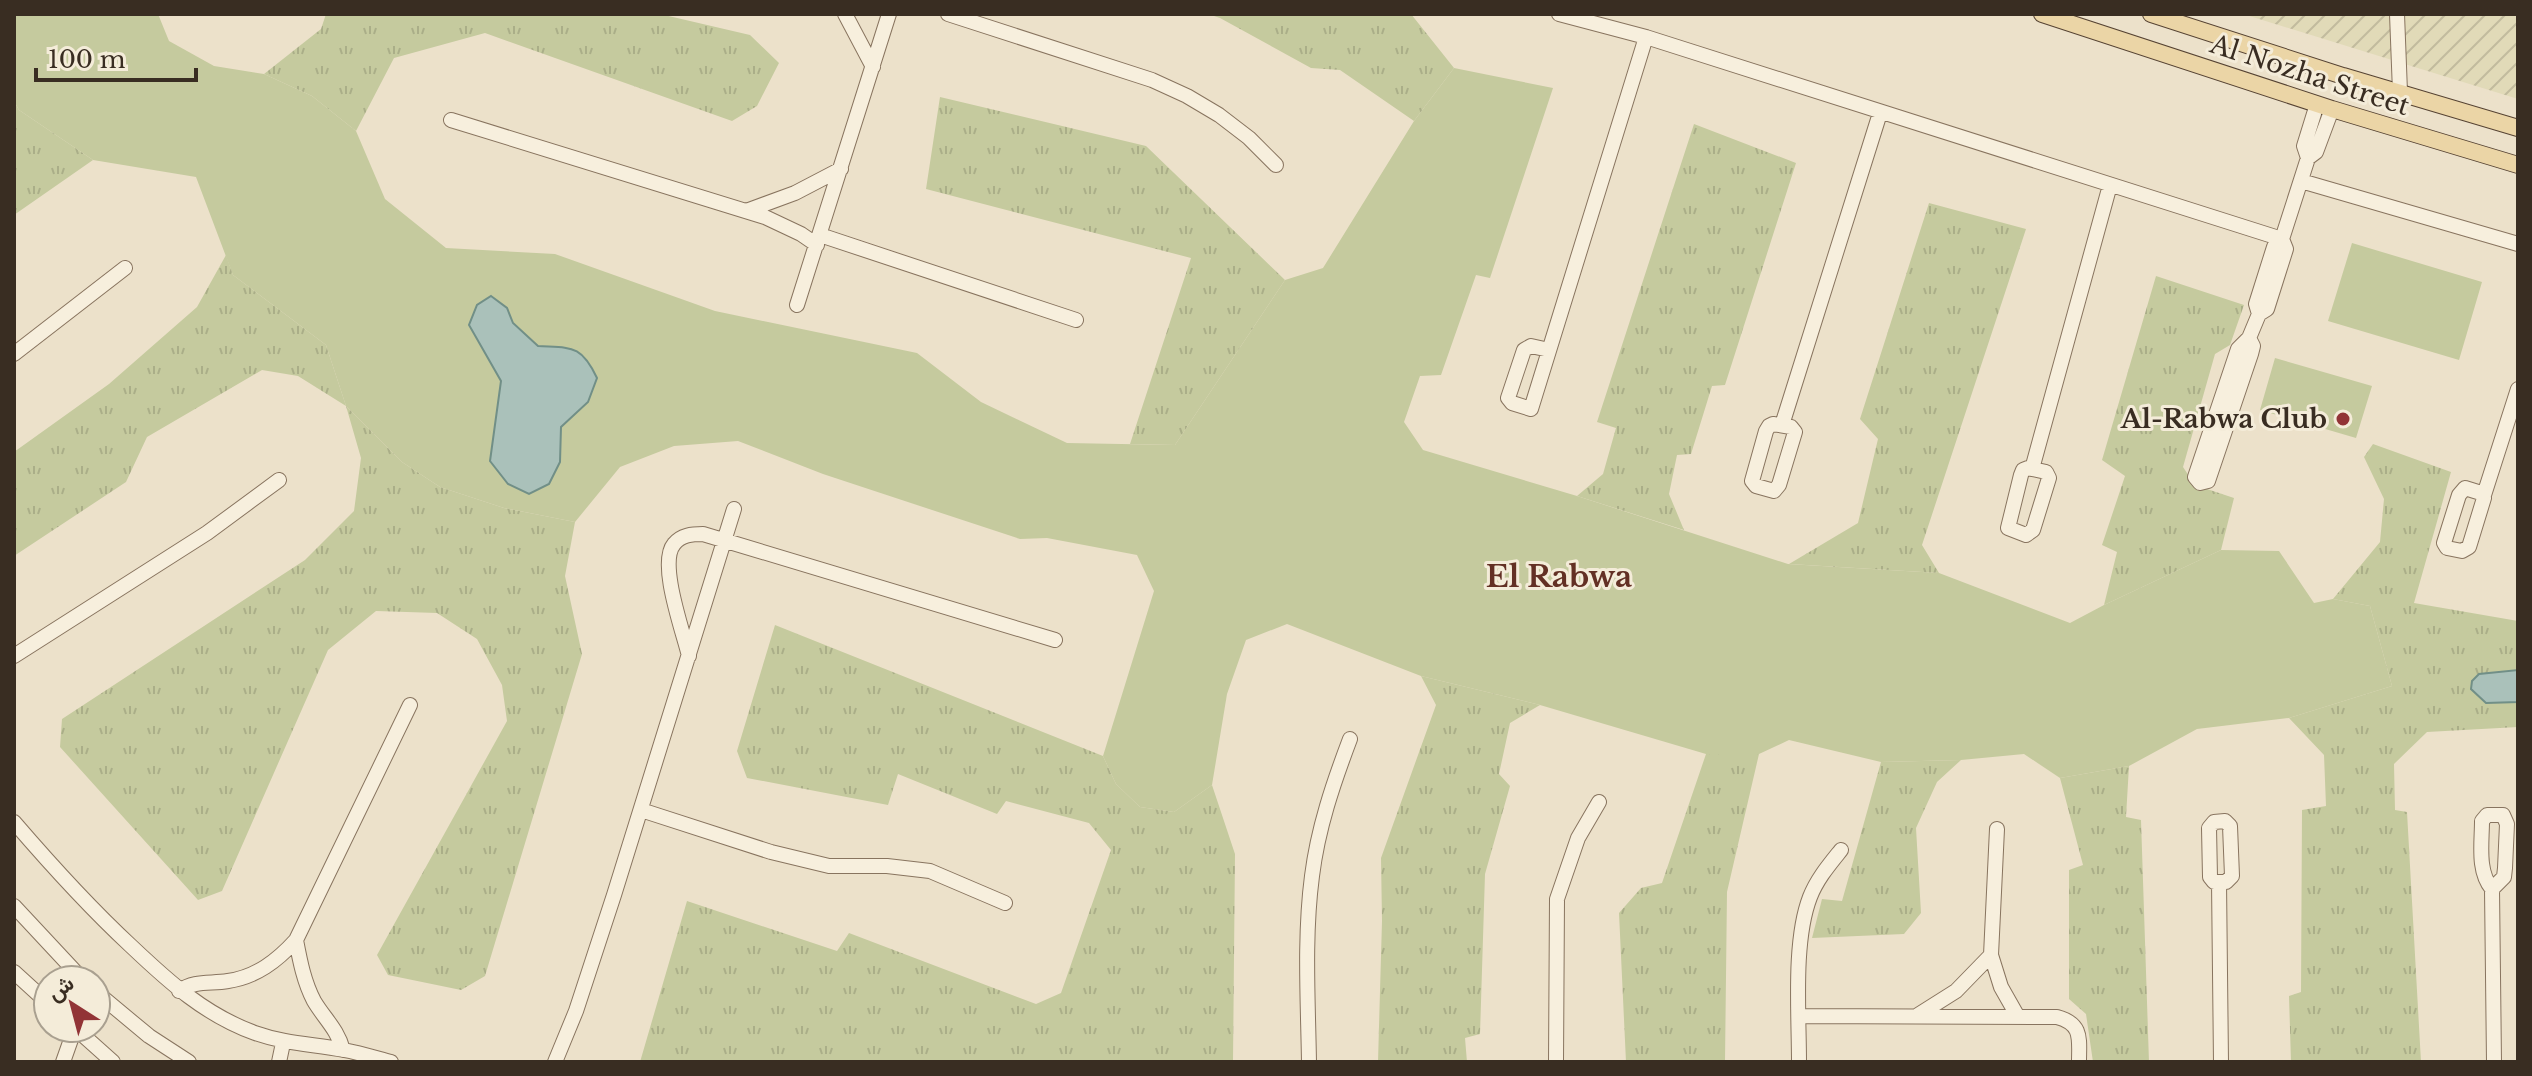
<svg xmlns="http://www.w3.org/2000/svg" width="2532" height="1076" viewBox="0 0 2532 1076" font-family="'Libre Baskerville',Vazirmatn,serif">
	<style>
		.farmland { fill: url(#farmland-furrows) }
		.green { fill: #c5ca9e }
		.park { fill: url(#park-tufts) }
		.water { fill: #aac1ba; stroke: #718f87; stroke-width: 2 }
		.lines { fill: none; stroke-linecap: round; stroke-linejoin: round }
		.minor-casing { stroke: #88745f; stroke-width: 16 }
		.major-casing { stroke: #564333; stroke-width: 18 }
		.minor { stroke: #f7efdd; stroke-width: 14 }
		.major { stroke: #ebd5a6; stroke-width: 16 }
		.poi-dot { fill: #923436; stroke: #f4ecd9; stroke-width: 3 }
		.labels { text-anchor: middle; stroke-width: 6; stroke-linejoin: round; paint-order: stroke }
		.street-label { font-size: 26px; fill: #392d22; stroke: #f4ecd9 }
		.poi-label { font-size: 26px; font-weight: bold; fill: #392d22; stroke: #f4ecd9; text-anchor: end }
		.quarter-label { font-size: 30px; font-weight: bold; fill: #633024; stroke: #f4ecd9 }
	</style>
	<defs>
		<pattern id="farmland-furrows" width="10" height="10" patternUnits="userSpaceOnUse" patternTransform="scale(2)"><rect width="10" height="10" fill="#e1dab8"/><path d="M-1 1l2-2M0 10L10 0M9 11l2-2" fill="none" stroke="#c2bb9e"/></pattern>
		<pattern id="park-tufts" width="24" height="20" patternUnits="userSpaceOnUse" patternTransform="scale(2)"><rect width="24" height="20" fill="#c5ca9e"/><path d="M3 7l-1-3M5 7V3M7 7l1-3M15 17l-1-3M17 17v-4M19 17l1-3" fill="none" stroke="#aaae88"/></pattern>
	</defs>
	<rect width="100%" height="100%" fill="#ece1ca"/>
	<!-- farmland -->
	<path class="farmland" d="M2243 14H2518V99Z"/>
	<!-- green -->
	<path class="green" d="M14 14H158L169 41 214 66 264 74 312 96 356 131 385 199 446 248 555 254 715 311 917 353 981 402 1067 443 1175 445 1285 280 1323 268 1414 121 1454 68 1553 88 1490 278 1476 275 1441 375 1420 376 1404 422 1423 450 1577 496 1788 564 1939 573 2070 623 2104 605 2221 550 2279 551 2314 603 2333 599 2370 606 2392 686 2289 718 2197 729 2129 766 2060 778 2024 754 1961 760 1881 762 1789 740 1759 754H1706L1540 705 1421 676 1287 624 1246 640 1227 694 1212 785 1174 812 1140 807 1116 784 1103 756 1154 591 1137 555 1047 538 1020 539 823 474 738 441 674 446 620 467 575 522 504 508 440 487 402 462 346 406 326 345 233 275 196 177 93 160 19 110 14 101Z
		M2352 243 2482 282 2459 360 2328 321Z
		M2275 358 2372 386 2356 438 2260 410Z"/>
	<!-- park -->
	<path class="park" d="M326 14H660L750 35 779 63 757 106 732 121 485 33 394 58 356 131 312 96 264 74 321 29Z
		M1208 14H1411L1454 68 1414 121 1340 70 1311 68 1220 18Z
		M940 97 1146 146 1285 280 1175 445 1130 444 1191 258 926 189Z
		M14 101 19 110 93 160 14 215Z
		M1694 124 1796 163 1725 385 1712 386 1691 454 1677 455 1669 494 1684 530 1577 496 1603 474 1616 428 1597 422Z
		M1929 203 2026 229 1922 545 1939 573 1789 564 1858 523 1878 439 1860 419Z
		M226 255 233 275 326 345 346 406 402 462 440 487 504 508 575 522 565 576 582 654 485 976 461 990 388 975 377 955 507 721 502 685 477 639 437 613 376 611 328 650 222 891 198 900 60 747 62 719 305 560 354 511 361 458 346 406 298 376 262 370 147 437 126 482 14 556V452L109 384 197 307Z
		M2156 276 2244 305 2230 345 2215 354 2183 467 2195 485 2234 498 2221 550 2104 605 2117 552 2102 545 2125 476 2102 460Z
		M2373 444 2451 472 2414 603 2518 621V727L2427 732 2394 764 2395 810 2407 812 2421 1062H2291L2289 996 2301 992 2302 810 2326 806 2324 755 2289 718 2392 686 2370 606 2333 599 2380 542 2384 499 2364 457Z
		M775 625 1103 756 1116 784 1140 807 1174 812 1212 785 1235 854 1233 1062H640L687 901 837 951 849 933 1036 1004 1061 993 1111 850 1089 823 1006 801 997 814 898 774 888 805 747 778 737 751Z
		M1421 676 1540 705 1510 723 1499 774 1510 786 1485 874 1480 1034 1465 1038 1467 1062H1378L1382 921 1381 858 1436 705Z
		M1706 754H1759L1727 892 1725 1062H1626L1619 913 1641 888 1662 883Z
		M1961 760 1937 782 1916 828 1921 913 1904 934 1812 938 1822 899 1842 901 1881 762Z
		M2129 766 2126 817 2141 820 2149 1062H2093L2086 1014 2069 999V870L2083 865 2060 778Z"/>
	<!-- water -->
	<path class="water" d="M491 296 507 308 513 323 538 346C571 348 581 344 597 378L588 402 561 427 560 462 549 484 529 494 508 484 490 461 501 381 469 325 477 305Z
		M2518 670V702L2486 703 2471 689 2472 681 2479 674Z"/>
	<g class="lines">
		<defs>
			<path id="minor" d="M845 14 873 67
				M948 14 1152 80 1187 96 1219 115 1249 138 1276 165
				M1559 14 1646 37 2282 239
				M2397 14 2400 92
				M451 120 765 217 801 234 817 245
				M2308 158 2304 146 2317 104
				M2301 181 2518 244
				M746 211 795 193 841 169
				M820 235 1076 320
				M797 305 889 14
				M2259 314 2267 309 2286 249 2282 239
				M2249 338 2253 346 2251 354 2208 481 2200 483 2195 477 2238 349 2249 338 2259 314 2256 304 2274 247 2282 239 2308 158 2316 152 2332 109
				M1549 350 1531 346 1524 350 1508 398 1512 403 1531 409 1646 37
				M14 354 125 268
				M1773 424 1791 427 1795 432 1779 485 1774 491 1756 486 1752 481 1766 431 1769 426Z
				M1782 425 1880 113
				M2028 468 2046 472 2049 478 2033 530 2026 535 2008 528 2021 475 2023 470Z
				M2032 469 2110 185
				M2465 488 2481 493 2484 498 2469 547 2462 551 2447 548 2444 543 2459 495Z
				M2484 495 2518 389
				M14 656 207 533 279 480
				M689 656C683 631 658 563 674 544 681 535 692 534 703 534L1055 640
				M641 810 771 852 829 866H887L930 871 1005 903
				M2487 815H2503L2507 824 2505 868 2504 877 2492 889C2477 871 2482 843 2482 821Z
				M2225 821 2230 826 2232 876 2226 882H2214L2210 877 2209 828 2214 822Z
				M14 822C51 865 89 907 131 946 169 982 205 1015 255 1033 286 1044 313 1044 344 1050 360 1053 376 1058 391 1062
				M1997 829 1991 955 2001 987 2018 1017
				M2219 882 2221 1062
				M2492 889 2494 1062
				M14 906 83 980
				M296 940C300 961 304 982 314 1001 324 1018 338 1030 343 1050
				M14 972 48 1003
				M179 991C195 980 210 984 228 981 256 977 277 961 296 940L410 705
				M96 992 149 1036 189 1062
				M1918 1015 1956 991 1991 955
				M1799 1016 2057 1017C2083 1024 2079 1039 2079 1062
				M75 1028 113 1062
				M63 1062 75 1028
				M279 1062 283 1043
				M555 1062 576 1011 614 895 734 509
				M1309 1062C1308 1000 1304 937 1312 876 1318 828 1333 784 1350 739
				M1556 1062 1557 899 1578 838 1599 802
				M1799 1062C1799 1013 1793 941 1810 897 1817 879 1829 865 1841 850"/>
			<path id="major" d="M2042 14 2332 109 2518 165
				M2151 14 2343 76 2518 128"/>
		</defs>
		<!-- minor casing -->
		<use href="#minor" class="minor-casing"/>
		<!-- major casing -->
		<use href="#major" class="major-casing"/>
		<!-- minor -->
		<use href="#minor" class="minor"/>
		<!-- major -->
		<use href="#major" class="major"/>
	</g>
	<!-- markers -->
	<circle class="poi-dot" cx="2343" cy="419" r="8"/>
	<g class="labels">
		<!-- street labels -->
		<g class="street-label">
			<text transform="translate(2310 75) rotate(18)" y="9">Al Nozha Street</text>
		</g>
		<!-- poi labels -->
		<g class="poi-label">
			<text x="2327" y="428">Al-Rabwa Club</text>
		</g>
		<!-- quarter labels -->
		<g class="quarter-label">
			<text x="1559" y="587">El Rabwa</text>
		</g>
	</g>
	<!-- border -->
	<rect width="2532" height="1076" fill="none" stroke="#392d22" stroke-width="32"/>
	<!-- north arrow -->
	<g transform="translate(72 1004) rotate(324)"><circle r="38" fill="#f4ecd9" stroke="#a9a090" stroke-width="2"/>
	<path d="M0-6L14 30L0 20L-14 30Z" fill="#923436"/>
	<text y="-12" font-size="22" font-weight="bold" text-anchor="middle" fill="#392d22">ش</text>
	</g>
	<!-- scale -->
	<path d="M36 68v12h160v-12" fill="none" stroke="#392d22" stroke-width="4"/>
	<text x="48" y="68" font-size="24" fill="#392d22" stroke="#f4ecd9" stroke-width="6" paint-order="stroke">100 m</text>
</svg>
